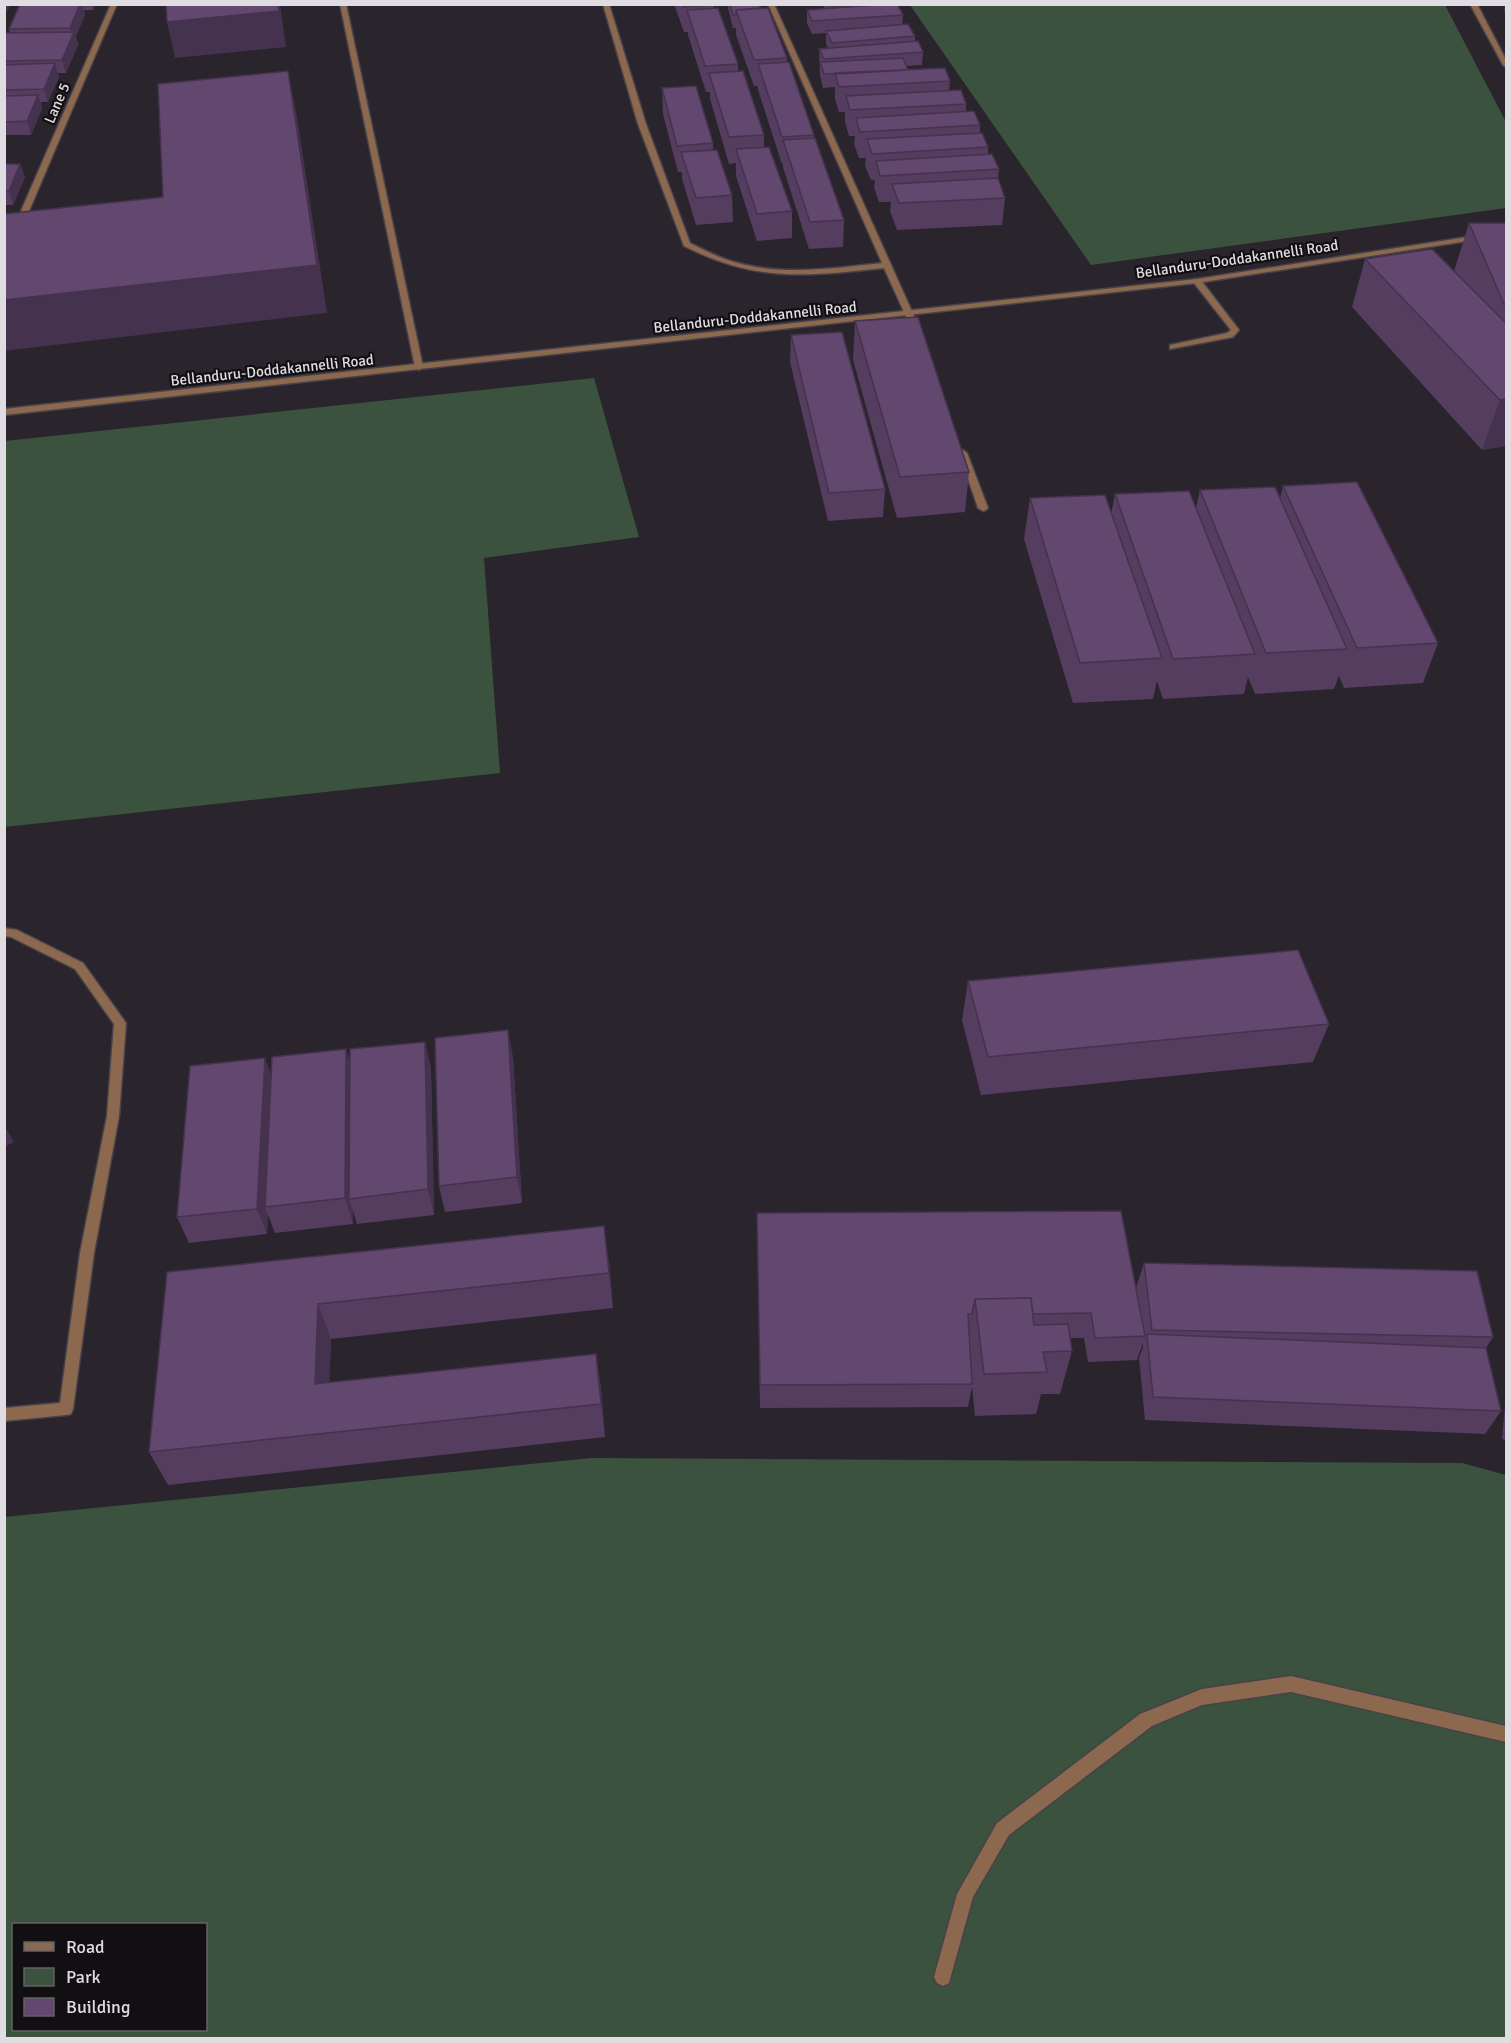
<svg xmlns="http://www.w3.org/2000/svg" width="1511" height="2043" viewBox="0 0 1511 2043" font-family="Signika,sans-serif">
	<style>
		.green { fill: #3b523e; fill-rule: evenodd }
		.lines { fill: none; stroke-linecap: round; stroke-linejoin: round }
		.service-casing { stroke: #474249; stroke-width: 3 }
		.minor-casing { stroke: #474249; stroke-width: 3 }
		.tertiary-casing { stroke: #474249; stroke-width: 3 }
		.service { fill: #8b684e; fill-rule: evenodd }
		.minor { fill: #8b684e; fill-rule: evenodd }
		.tertiary { fill: #8b684e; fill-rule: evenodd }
		.wall { fill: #543d5f }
		.shaded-wall { fill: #45324e }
		.building { fill: #62476f; stroke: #45324e; stroke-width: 1.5 }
		.labels { text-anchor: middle; stroke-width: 4.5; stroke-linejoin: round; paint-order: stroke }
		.far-street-label { font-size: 15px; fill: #e0dde2; stroke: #110f12 }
	</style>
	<rect width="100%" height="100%" fill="#2a242c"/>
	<!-- green -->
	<path class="green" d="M910 5H1445L1506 122V208L1091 265Z
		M594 378 639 537 484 558 500 773 5 827V441Z
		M591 1458 1462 1463 1506 1475V2038H5L4 1517ZM14 1924H206V2030H14Z"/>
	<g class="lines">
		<defs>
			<path id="service" d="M340 4H346L423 367 419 370 415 367Z
				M1194 279H1200L1239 330 1233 337 1170 349V345L1227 333 1231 330 1194 283Z"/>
			<path id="minor" d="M111 4H117L29 211 22 213 21 211Z
				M603 4H609L646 124 690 243C706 251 721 259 738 263 785 276 835 268 882 263L768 4H774L918 325 917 327 910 325 884 268C807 276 757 283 684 246L638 124Z
				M1470 4H1477L1506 60V67L1503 65Z
				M963 450 967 453 988 508 986 510 983 511 978 508 959 453Z
				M4 928 17 930 83 963 126 1023 119 1116 94 1253 73 1409 71 1414 66 1415 4 1421V1408L60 1403 80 1253 107 1116 114 1024 75 969 11 937 4 936Z
				M1291 1676 1506 1726V1742L1291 1692 1202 1705 1152 1726 1009 1835 973 1897 949 1983 943 1986 937 1983 934 1977 957 1894 997 1823 1140 1714 1202 1689Z"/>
			<path id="tertiary" d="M1506 231V235L1197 283 4 415V409L1197 279Z"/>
		</defs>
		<!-- service casing -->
		<use href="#service" class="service-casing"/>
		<!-- minor casing -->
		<use href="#minor" class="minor-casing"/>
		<!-- tertiary casing -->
		<use href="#tertiary" class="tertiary-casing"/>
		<!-- service -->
		<use href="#service" class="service"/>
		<!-- minor -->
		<use href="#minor" class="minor"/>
		<!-- tertiary -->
		<use href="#tertiary" class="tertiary"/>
	</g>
	<!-- wall -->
	<path class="wall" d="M20 4H96L93 10H84L85 15 76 36 78 45 66 73H58L59 77 48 102H41L42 109 31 135H4V34L10 33 9 29Z
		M674 4H714V8L738 64V71L764 135V147L792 211V238L757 241 736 176V163L729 164 710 99V92H706L688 35V32H684Z
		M727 4H759L787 58V62L814 135V138L844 220 843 247 809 249 783 167V163L782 164 758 90V86H754L736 35V28H733Z
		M822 4H858V7L862 6 861 4H897L903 15 902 25 915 36V42L923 52 922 65 906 66 908 70 950 81 949 91 966 104V111L980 125V133L988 147V155L999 169 998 178 1005 198 1002 225 897 230 890 211 891 202H879L874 187 875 180H871L865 166 866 158H859L854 144 855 136H849L845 122V112H839L835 99V87L823 88 820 75 819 49 828 48 826 44V33L812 34 807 23V10L825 9Z
		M1506 4V16L1504 10Z
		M662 88 713 143V150L732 195 733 222 696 225 682 179V172H678L663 114Z
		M4 164H20L25 177 13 205H4Z
		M1469 223H1506V446L1482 450 1352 307 1365 259 1454 271Z
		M855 321 969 472 965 512 897 518 853 360Z
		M791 335 885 489 883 517 828 521 790 362Z
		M1283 486 1438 643 1423 683 1344 688 1339 676 1334 689 1255 694 1248 677 1244 694 1163 699 1157 681 1153 699 1073 703 1024 539 1030 498 1111 514 1115 494 1196 508 1200 490 1280 498Z
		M968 981 1329 1024 1313 1062 981 1095 962 1020Z
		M425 1042 431 1069 434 1215 357 1224 353 1211V1224L275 1233 268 1215 267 1234 189 1243 177 1217 350 1063Z
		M513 1057 522 1203 445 1212 439 1186Z
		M757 1213 1137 1294 1136 1288 1144 1263 1493 1337 1486 1348 1501 1411 1485 1434 1145 1420 1139 1358 1143 1347V1343L1137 1360 1088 1362 1084 1338H1070L1072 1351 1060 1394H1041L1036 1414 975 1416 972 1387 968 1407 760 1408Z
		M609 1262 613 1308 331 1339 329 1382 596 1354 601 1388 605 1437 168 1485 149 1452 167 1272Z
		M1506 1394V1440L1502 1439Z"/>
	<!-- shaded-wall -->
	<path class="shaded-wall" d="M4 4H11L6 13 4 8Z
		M80 4H82L85 15 76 36 78 45 66 73 62 60 72 37 70 28Z
		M92 4H96L93 10Z
		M280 4 286 47 175 58 167 22Z
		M842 4H858V16L831 19V6Z
		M55 63 59 77 48 102 44 89Z
		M288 71 297 117 327 313 4 351V300L317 265Z
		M38 95 42 109 31 135 27 121Z
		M20 164 25 177 13 205 9 191Z
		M1506 399V446L1482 450 1500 400Z
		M508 1030 513 1057 522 1203 517 1177Z
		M425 1042 431 1069 434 1215 428 1189Z
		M346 1049 354 1076 349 1199 353 1211V1224L345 1198Z
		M265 1058 275 1085 265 1207 268 1215 267 1234 257 1209Z
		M4 1125 14 1142 4 1147Z
		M604 1226 609 1262 613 1308 609 1273Z
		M318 1304 331 1339 328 1417 315 1384Z
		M596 1354 601 1388 605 1437 601 1404Z"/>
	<!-- building -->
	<path class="building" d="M20 4H80L70 28 9 29Z
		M166 4H278L279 11 167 22Z
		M682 4H714V5L683 7Z
		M730 4H759L760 8 736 10V15H733Z
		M889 4H897L903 15 812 21 807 10Z
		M718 8 738 64 705 66 687 10Z
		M768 8 787 58 754 60 736 10Z
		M908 24 915 36 832 43 826 31Z
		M74 32 62 60 4 61 5 33Z
		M918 41 923 52 824 59 819 49Z
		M903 58 908 70 836 74H824L820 62Z
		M789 62 814 135 782 137 758 64Z
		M55 63 44 89 4 90V65Z
		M945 68 950 81 839 87 835 73Z
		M288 71 317 265 4 300V214L163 197 158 84Z
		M743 71 764 135 729 137 709 73Z
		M696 86 713 143 677 146 662 88Z
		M961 90 966 104 850 110 846 96Z
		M38 95 27 121 4 122V96Z
		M974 111 980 125 860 132 856 118Z
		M982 133 988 147 872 154 867 139Z
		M815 138 844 220 810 222 783 140Z
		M769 147 792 211 757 214 736 149Z
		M717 150 732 195 696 198 681 152Z
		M992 154 999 169 880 176 876 161Z
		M4 164H20L9 191H4Z
		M998 178 1005 198 899 203 892 184Z
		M1469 223H1506V304H1504Z
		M1432 249 1506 323V399L1500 400 1365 259Z
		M918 317 969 472 900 477 855 321Z
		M842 332 885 489 829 493 791 335Z
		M1357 482 1438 643 1357 648 1283 486Z
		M1275 487 1347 649 1266 653 1200 490Z
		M1189 491 1255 654 1173 659 1115 494Z
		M1105 495 1162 658 1080 663 1030 498Z
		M1298 950 1329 1024 988 1057 968 981Z
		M508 1030 517 1177 439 1186 435 1038Z
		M425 1042 428 1189 349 1199 350 1049Z
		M346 1049 345 1198 265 1207 272 1057Z
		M265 1058 257 1209 177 1217 190 1066Z
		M1121 1211 1145 1336 1095 1338 1091 1313 1033 1314 1031 1298 975 1299 972 1314H968L972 1384 760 1385 757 1213Z
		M604 1226 609 1273 318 1304 315 1384 596 1354 601 1404 149 1452 167 1272Z
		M1144 1263 1477 1271 1493 1337 1152 1330Z
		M1031 1298 1034 1325 1068 1324 1072 1351 1043 1352 1047 1372 984 1374 975 1299Z
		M1147 1334 1486 1348 1501 1411 1153 1397Z"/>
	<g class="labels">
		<!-- far-street labels -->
		<g class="far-street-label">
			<text transform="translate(57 103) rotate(-67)" y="5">Lane 5</text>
			<text transform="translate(1237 259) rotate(-8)" y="5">Bellanduru-Doddakannelli Road</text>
			<text transform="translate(755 317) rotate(-6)" y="5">Bellanduru-Doddakannelli Road</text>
			<text transform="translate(272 370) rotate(-6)" y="5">Bellanduru-Doddakannelli Road</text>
		</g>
	</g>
	<!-- border -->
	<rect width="1511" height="2043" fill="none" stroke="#e0dde2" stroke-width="12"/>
	<!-- legend -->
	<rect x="12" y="1923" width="195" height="108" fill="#110f12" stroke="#646165" stroke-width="1.5"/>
	<rect x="24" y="1942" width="30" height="9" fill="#8b684e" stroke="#646165" stroke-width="1.5"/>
	<text x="66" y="1953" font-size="18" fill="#e0dde2">Road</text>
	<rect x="24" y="1968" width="30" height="18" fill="#3b523e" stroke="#646165" stroke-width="1.5"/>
	<text x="66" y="1983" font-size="18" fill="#e0dde2">Park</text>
	<rect x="24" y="1998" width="30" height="18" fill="#62476f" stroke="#646165" stroke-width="1.5"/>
	<text x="66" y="2013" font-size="18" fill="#e0dde2">Building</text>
</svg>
